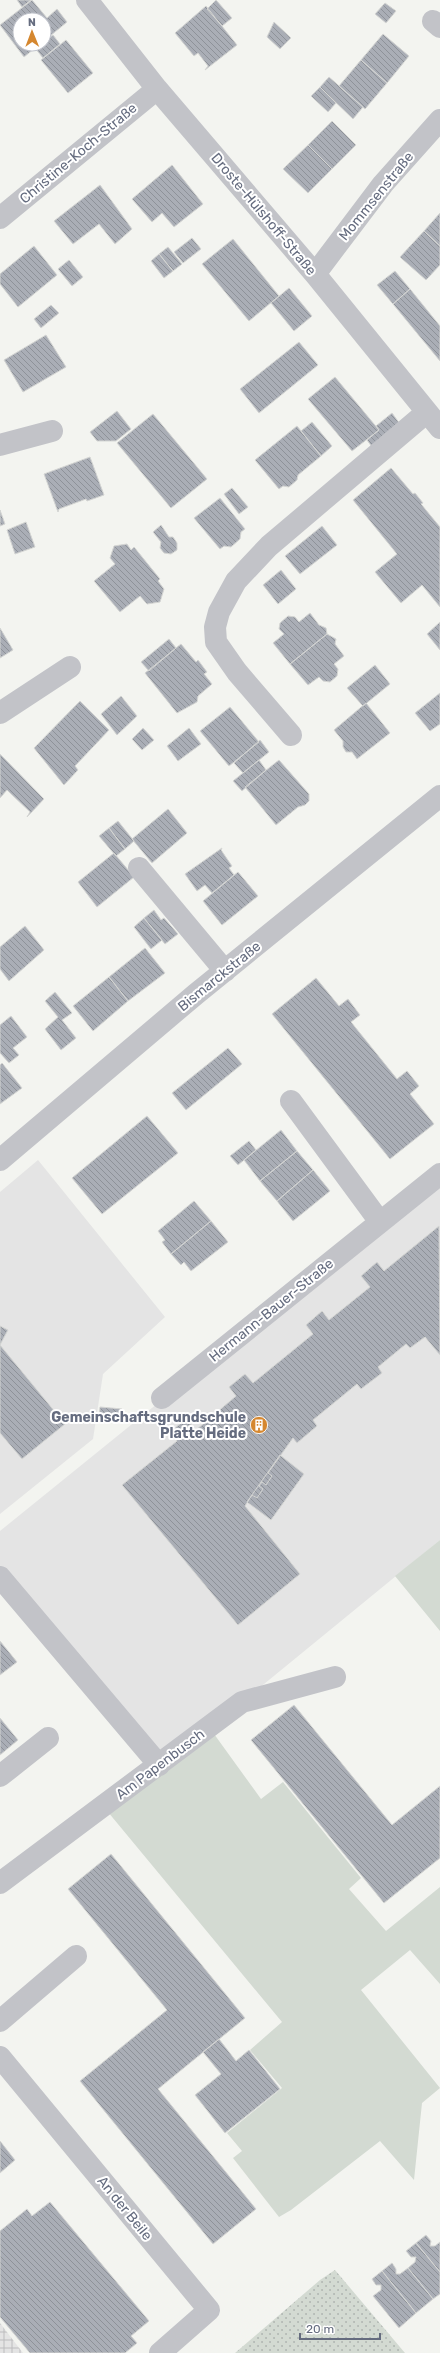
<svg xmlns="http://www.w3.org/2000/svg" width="440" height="2353" viewBox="0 0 440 2353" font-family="Rubik,sans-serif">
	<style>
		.built { fill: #e4e4e4 }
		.industrial { fill: url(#industrial-grid) }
		.grass { fill: #d3dad2 }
		.park { fill: url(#park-dots) }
		.building { fill: url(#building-back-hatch); stroke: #d4d5d3 }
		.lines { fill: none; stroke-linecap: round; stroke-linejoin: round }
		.minor { stroke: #c2c3c8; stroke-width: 22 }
		.labels { text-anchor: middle; stroke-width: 4; stroke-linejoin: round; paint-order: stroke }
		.street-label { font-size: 14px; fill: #656c7f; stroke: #fff }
		.poi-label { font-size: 14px; font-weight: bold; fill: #656c7f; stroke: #fff; text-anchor: end }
	</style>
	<defs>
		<pattern id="industrial-grid" width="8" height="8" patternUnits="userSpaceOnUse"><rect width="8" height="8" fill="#e4e4e4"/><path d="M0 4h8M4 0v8" fill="none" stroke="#bcbdbe"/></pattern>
		<pattern id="park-dots" width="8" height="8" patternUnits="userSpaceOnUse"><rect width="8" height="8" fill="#d3dad2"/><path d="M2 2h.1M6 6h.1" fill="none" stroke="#afb5b0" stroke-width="1.8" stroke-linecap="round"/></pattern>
		<pattern id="building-back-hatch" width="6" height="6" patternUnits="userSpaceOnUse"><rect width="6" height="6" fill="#aaaeb6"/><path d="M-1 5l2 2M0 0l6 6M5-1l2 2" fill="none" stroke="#8e9299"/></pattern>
	</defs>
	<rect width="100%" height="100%" fill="#f3f4f0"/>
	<!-- built -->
	<path class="built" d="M38 1160 165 1317 103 1374 93 1439 0 1514V1192Z
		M440 1175V1540L242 1702 159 1765 0 1577V1531Z"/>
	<!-- industrial -->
	<path class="industrial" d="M0 2323 23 2353H0Z"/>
	<!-- grass -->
	<path class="grass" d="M440 1540V1631L395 1576Z
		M209 1727 261 1799 283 1782 361 1878 349 1889 386 1931 440 1887V1984L410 1950 361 1990 440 2088 422 2103 414 2180 380 2141 291 2210 279 2217 233 2158 242 2151 227 2133 282 2088 250 2050 282 2022 103 1806Z"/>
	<!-- park -->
	<path class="park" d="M335 2270 405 2353H235L320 2280Z"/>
	<!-- building -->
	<path class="building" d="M17 0H31L22 7Z
		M32 0 47 18 57 9 67 22 44 41V20H20V44H40L24 57 0 25Z
		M216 0 232 18 222 26 207 9Z
		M385 3 396 11 386 23 375 14Z
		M206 6 237 45 205 70 208 66 198 53 194 56 175 33Z
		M274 22 291 38 280 49 267 37Z
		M383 34 409 56 387 83 361 60Z
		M53 35 60 44 43 58 35 48 44 44V41Z
		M66 40 93 73 68 93 41 60Z
		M361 60 387 83 365 109 339 86Z
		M329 77 363 107 353 119 320 87Z
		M320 87 336 103 328 112 311 96Z
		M332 121 356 145 332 169 308 145Z
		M308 145 332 169 308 193 283 169Z
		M172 165 203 204 174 227 162 213 152 222 132 199Z
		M100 185 132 229 115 244 99 224 73 244 54 221Z
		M440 213V246L424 231Z
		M424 231 440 246V265L426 280 400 257Z
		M192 238 201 249 183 263 174 252Z
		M233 239 279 296 249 321 202 264Z
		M34 246 57 275 18 307 0 284V274Z
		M168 247 182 264 173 271 159 254Z
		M159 254 173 271 164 278 151 261Z
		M69 260 83 277 72 286 58 269Z
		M395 271 410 289 393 304 377 285Z
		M289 288 312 316 294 331 271 303Z
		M410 289 440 326V361L393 304Z
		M51 305 59 313 41 328 34 319Z
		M46 335 66 367 23 392 4 360Z
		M299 342 318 365 259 413 240 389Z
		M335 377 379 430 352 451 308 399Z
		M117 411 131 429 116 441H97L90 432Z
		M392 413 400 424 372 447 367 440 379 430 376 426Z
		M153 414 207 479 171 508 117 443Z
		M312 422 332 446 321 456 301 431Z
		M297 426 321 456 298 475 297 480 289 487 283 486 279 489 255 460Z
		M90 457 104 495 87 501 86 499 59 509 58 512 44 474Z
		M391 468 413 494 415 493 423 503 421 504 440 527V607L422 585 401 603 375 572 397 554 353 500Z
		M232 488 248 507 239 514 224 494Z
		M220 498 245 529 241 532 240 539 231 547 224 546 220 549 194 518Z
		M0 510 5 524 0 526Z
		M26 522 35 547 15 554 7 530Z
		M161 525 169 537H173L177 543V550L171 554 164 553 160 548 161 542 153 532Z
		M322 526 337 545 300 574 285 556Z
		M127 544 131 550 134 547 160 579 158 581 164 589 160 602 147 604 140 596 120 612 94 581 115 564 110 558 114 546Z
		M281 570 296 589 278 604 263 585Z
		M310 613 319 625 326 628 327 634 290 664 273 643 284 634 279 629 280 623 288 616 295 617 299 622Z
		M440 622V650L427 634Z
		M0 628 13 650 0 658Z
		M327 634 336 639 335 644 344 656 334 664 338 669 337 676 330 682 323 681 319 677 308 685 290 664Z
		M169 639 176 648 149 671 141 662Z
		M181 644 196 662 198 660 207 672 204 674 212 684 198 696 197 702 177 713 145 673Z
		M375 665 390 684 363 706 347 688Z
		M440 693V724L430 731 415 713Z
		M121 696 137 716 117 735 101 714Z
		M80 701 109 730 75 766 78 770 64 785 34 748Z
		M366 703 390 733 357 759 352 752H346L343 747V741L334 730Z
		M230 707 259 742 229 766 200 731Z
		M143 728 154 740 142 750 132 739Z
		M189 728 201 744 178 761 167 746Z
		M260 740 269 752 243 773 234 763Z
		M0 754 44 799 27 817 30 812 7 790 0 798Z
		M259 760 266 770 242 791 233 781Z
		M279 760 309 794V801L305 805 298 807 276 825 245 787Z
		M168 809 187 833 152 863 132 839Z
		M118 821 134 841 125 849 109 828Z
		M109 828 125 849 116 856 99 836Z
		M222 848 221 850 232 866 229 868 234 875 212 893 205 885 197 891 185 874Z
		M114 853 134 877 97 907 78 882Z
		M238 872 258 896 222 925 203 901Z
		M154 910 161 920 164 918 178 934 165 944 144 918Z
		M144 918 162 940 151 949 134 927Z
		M25 926 44 950 9 981 0 969V947Z
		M145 948 165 973 128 1001 109 977Z
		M109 977 128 1001 93 1031 73 1006Z
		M316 978 339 1006 348 999 360 1015 351 1022 397 1079 407 1071 419 1086 410 1094 434 1124 390 1159 272 1014Z
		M55 992 72 1013 62 1020 76 1038 61 1050 45 1029 58 1017 45 1001Z
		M11 1016 27 1037 13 1048 19 1055 9 1063 0 1053V1025Z
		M228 1048 242 1064 186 1110 172 1093Z
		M2 1063 22 1088 0 1104V1065Z
		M147 1116 178 1153 102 1214 72 1178Z
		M281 1130 297 1151 260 1181 244 1160Z
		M249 1141 256 1150 238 1165 230 1156Z
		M297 1151 313 1170 277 1201 260 1181Z
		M313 1170 330 1191 293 1221 277 1201Z
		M194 1201 211 1221 171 1254 162 1242 165 1240 158 1231Z
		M211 1221 228 1242 191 1271 184 1262 181 1265 171 1254Z
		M439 1226 440 1355 425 1337 410 1348 406 1344 378 1367 382 1373 361 1389 357 1384 313 1420 317 1426 297 1443 293 1438 268 1473 272 1476 266 1485 262 1482 259 1486 263 1489 257 1498 252 1495 245 1506 300 1574 238 1625 122 1485 177 1441 170 1432 186 1419 196 1430 236 1396 229 1387 245 1374 253 1383 313 1334 306 1325 322 1311 329 1320 370 1287 361 1276 377 1262 384 1271Z
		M0 1326 8 1330 0 1345 65 1424 22 1459 0 1433Z
		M100 1407 122 1409 121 1420 99 1418Z
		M280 1455 304 1474 271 1520 247 1502Z
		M0 1641 17 1662 0 1675Z
		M294 1705 392 1825 440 1786V1858L384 1903 251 1740Z
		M0 1718 18 1740 0 1755Z
		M111 1854 245 2018 158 2089 256 2209 213 2244 80 2081 167 2010 68 1889Z
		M219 2039 236 2061 249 2050 280 2089 225 2133 195 2095 221 2074 203 2052Z
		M0 2141 15 2160 0 2173Z
		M50 2202 149 2321 131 2336 137 2343 125 2353H30L0 2317V2231L27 2209 32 2216Z
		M426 2235 431 2241 430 2246H435L440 2242V2272L416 2243Z
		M416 2243 440 2272V2294L433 2299 408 2268 415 2262 416 2257H411L406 2251Z
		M392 2263 396 2269V2274H400L408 2268 433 2299 416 2313 382 2271Z
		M382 2271 416 2313 399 2328 373 2296 381 2290V2285H376L372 2279Z"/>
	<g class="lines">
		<!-- minor -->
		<path class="minor" d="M87 0 157 89 315 274 440 428
			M433 21 440 27
			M0 218 157 89
			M315 274 383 184 440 120
			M0 445 52 431
			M0 713 70 667
			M291 735 237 672 216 642 215 627 219 612 236 581 269 546 427 412
			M139 868 225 971
			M291 1101 380 1222
			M0 1160 196 994 440 796
			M162 1398 440 1174
			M0 1577 159 1765
			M0 1776 48 1738
			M0 1883 242 1702 335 1677
			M0 2021 76 1956
			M0 2057 209 2310 160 2353"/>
	</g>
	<!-- icons -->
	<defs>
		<symbol id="building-disc" viewBox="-11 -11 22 22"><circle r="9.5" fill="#d5872f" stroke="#fff"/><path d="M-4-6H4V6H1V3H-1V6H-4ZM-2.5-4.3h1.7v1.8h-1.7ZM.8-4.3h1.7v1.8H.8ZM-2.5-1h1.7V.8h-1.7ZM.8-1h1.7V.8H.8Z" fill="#fff"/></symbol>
	</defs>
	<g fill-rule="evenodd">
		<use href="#building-disc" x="249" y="1415" width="20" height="20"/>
	</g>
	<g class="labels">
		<!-- street labels -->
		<g class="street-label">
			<text transform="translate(78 153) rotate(-40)" y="5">Christine-Koch-Straße</text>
			<text transform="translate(376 196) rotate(-51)" y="5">Mommsenstraße</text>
			<text transform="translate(264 214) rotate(50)" y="5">Droste-Hülshoff-Straße</text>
			<text transform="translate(219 976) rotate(-39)" y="5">Bismarckstraße</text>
			<text transform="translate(271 1310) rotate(-39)" y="5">Hermann-Bauer-Straße</text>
			<text transform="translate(160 1764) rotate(-37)" y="5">Am Papenbusch</text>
			<text transform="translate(125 2208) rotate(51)" y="5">An der Beile</text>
		</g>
		<!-- poi labels -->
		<g class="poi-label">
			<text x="246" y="1422">Gemeinschaftsgrundschule<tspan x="246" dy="16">Platte Heide</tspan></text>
		</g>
	</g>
	<!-- north arrow -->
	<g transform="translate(32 32) rotate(359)"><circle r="19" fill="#ffffff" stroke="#c1c4cc"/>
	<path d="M0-3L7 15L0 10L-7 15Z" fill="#d5872f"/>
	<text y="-6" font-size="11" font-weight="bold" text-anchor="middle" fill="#656c7f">N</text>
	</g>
	<!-- scale -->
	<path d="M300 2333v6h80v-6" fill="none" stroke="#656c7f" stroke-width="2"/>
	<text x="306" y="2333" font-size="12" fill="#656c7f" stroke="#ffffff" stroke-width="3" paint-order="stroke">20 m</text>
</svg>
